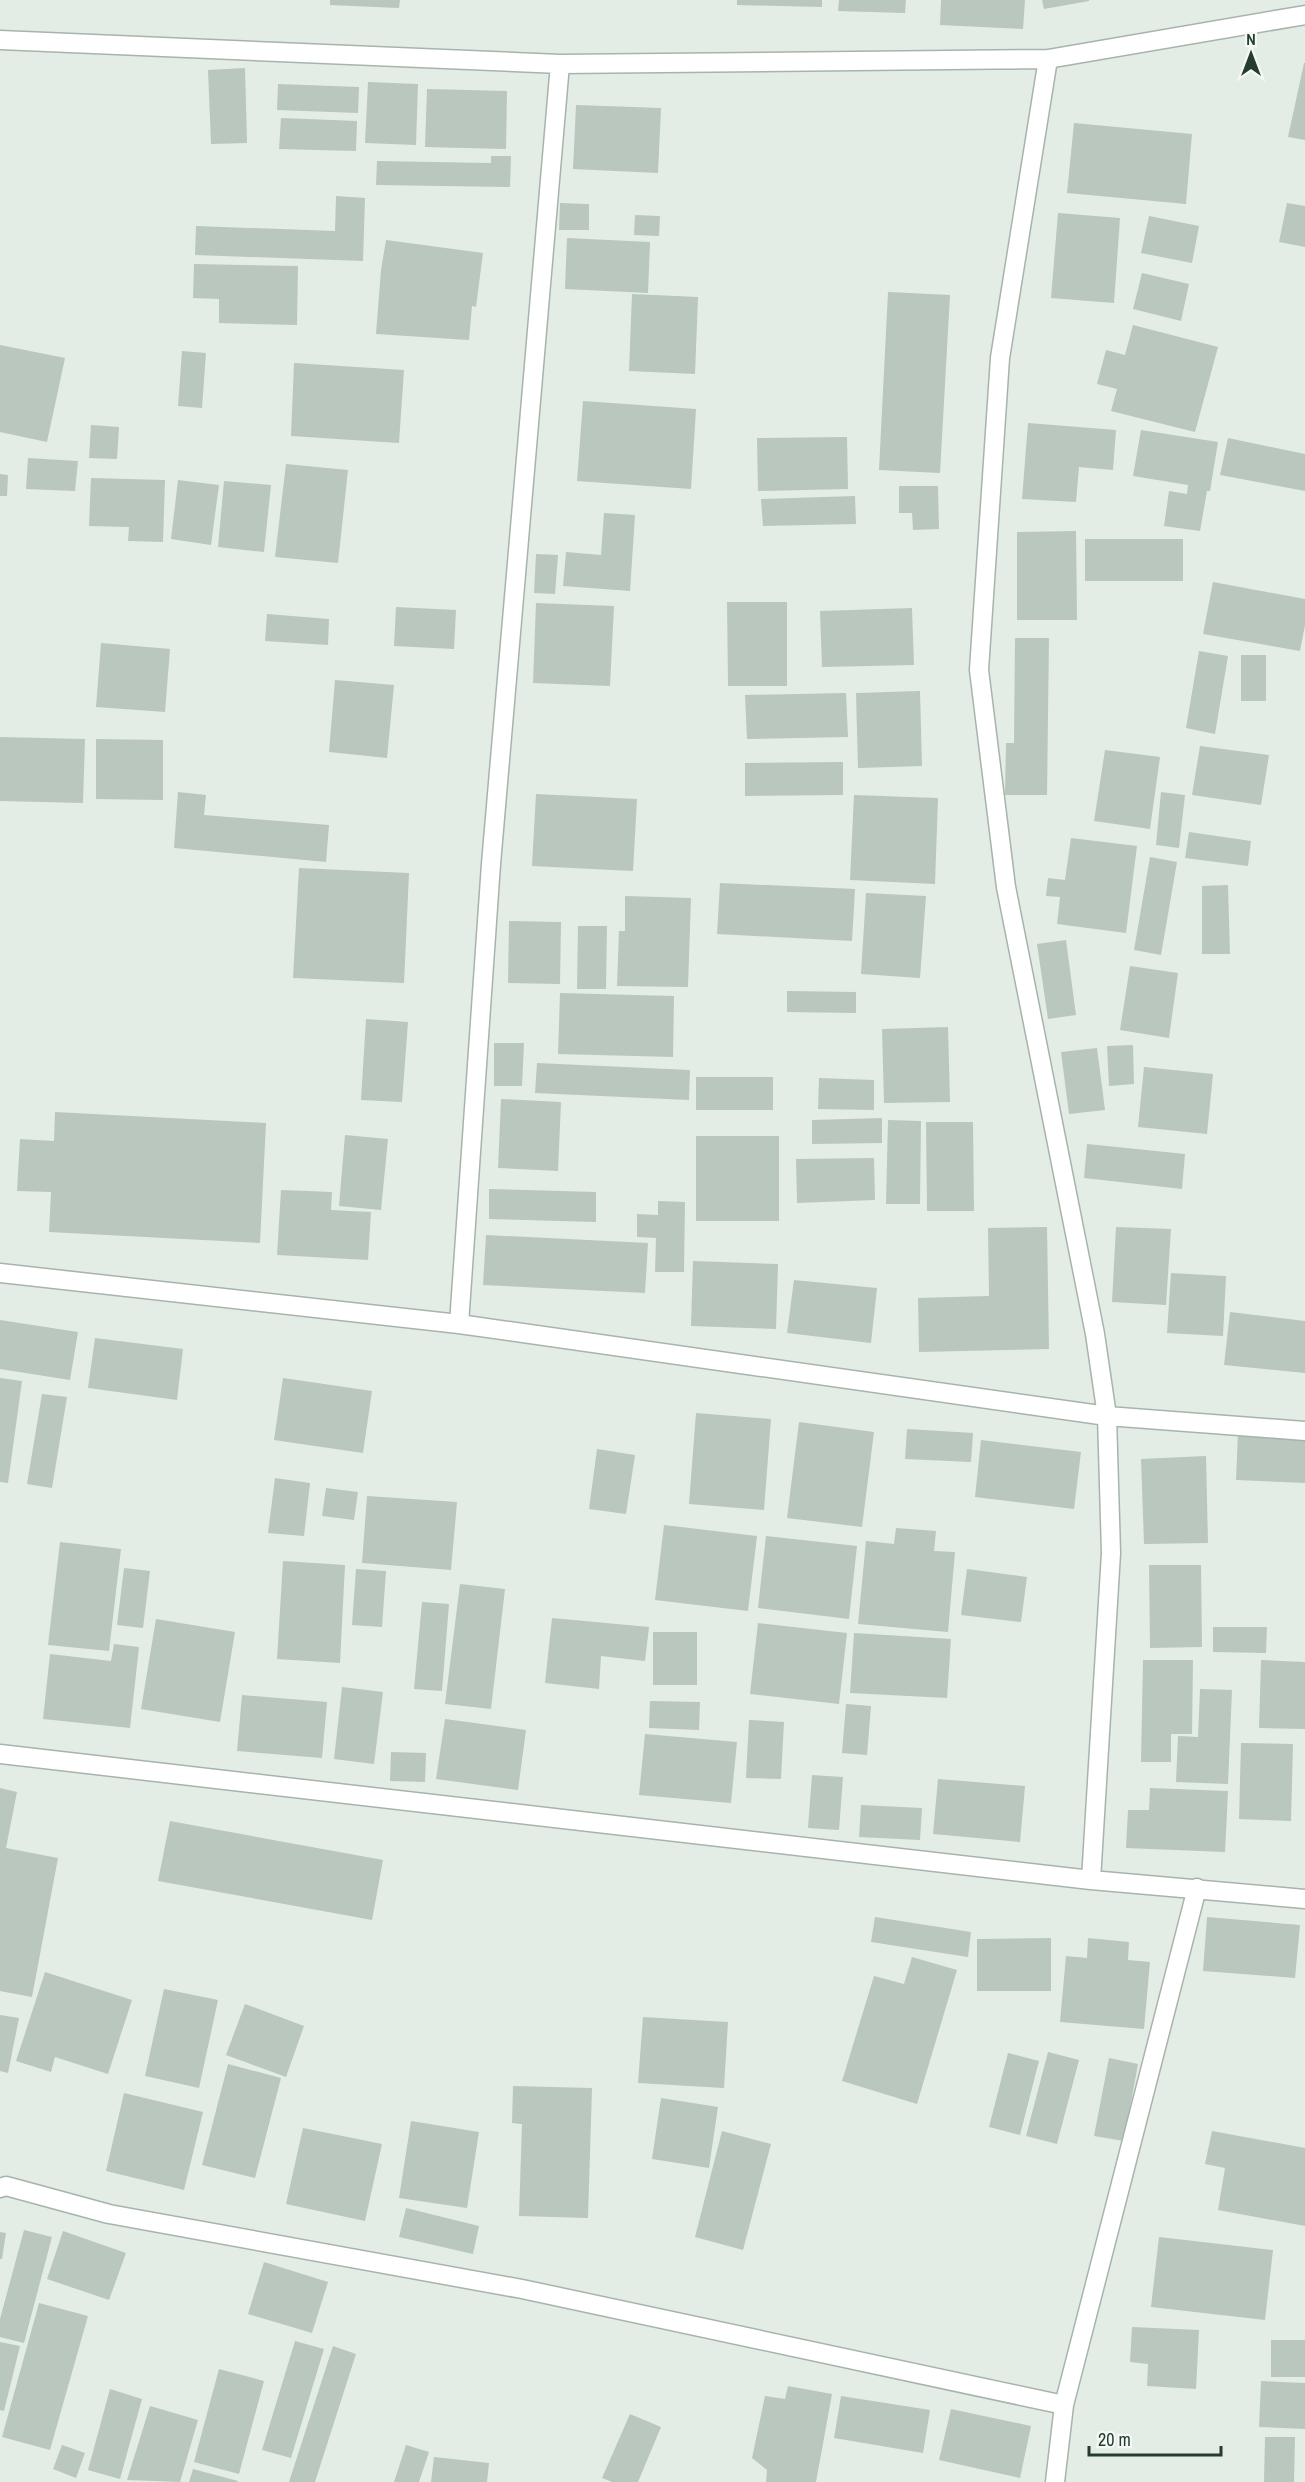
<svg xmlns="http://www.w3.org/2000/svg" width="1305" height="2482" viewBox="0 0 1305 2482" font-family="'Archivo Narrow',sans-serif">
	<style>
		.building { fill: #b9c7be }
		.lines { fill: none; stroke-linecap: round; stroke-linejoin: round }
		.street-casing { stroke: #a7b4ab; stroke-width: 21 }
		.street { stroke: #fff; stroke-width: 18 }
	</style>
	<rect width="100%" height="100%" fill="#e4ece6"/>
	<!-- building -->
	<path class="building" d="M330 0H400L399 8 330 5Z
		M737 0H822V7L737 5Z
		M839 0H906L905 13 838 11Z
		M941 0H1025L1023 29 940 25Z
		M1042 0H1089V1L1044 9Z
		M1304 63H1305V140L1288 137Z
		M245 68 247 143 211 144 208 70Z
		M368 82 418 84 416 145 365 143Z
		M278 84 359 87 358 113 277 110Z
		M427 89 507 91 506 149 425 147Z
		M576 105 661 108 658 173 573 169Z
		M281 118 357 121 356 151 279 149Z
		M1074 123 1192 134 1186 204 1067 193Z
		M491 156H511L510 187 376 185 377 161 491 163Z
		M336 196 365 198 363 261 195 255 196 226 335 231Z
		M560 203 589 204V230H559Z
		M1287 203 1305 206V247L1279 242Z
		M1058 213 1120 218 1114 303 1051 298Z
		M635 215 660 216 659 236 634 235Z
		M1149 216 1199 226 1192 263 1141 253Z
		M567 238 650 242 648 293 565 289Z
		M386 240 483 253 476 307 472 306 469 340 376 334 381 270Z
		M194 264 298 266 297 325 219 323V299L193 298Z
		M1142 273 1189 284 1181 321 1133 309Z
		M888 292 950 295 940 473 879 470Z
		M632 294 698 297 695 374 629 371Z
		M1133 325 1218 347 1195 432 1111 411 1117 389 1097 384 1106 350 1125 355Z
		M0 345 65 358 47 442 0 432Z
		M182 351 206 353 202 408 178 406Z
		M294 363 404 370 399 443 291 436Z
		M583 401 696 409 691 489 577 481Z
		M1028 423 1116 430 1113 470 1079 467 1076 502 1022 499Z
		M91 425 119 427 117 459 89 458Z
		M1141 430 1218 442 1210 491H1207L1200 531 1164 526 1169 491 1187 494 1188 485 1133 476Z
		M847 437 848 489 758 491 757 438Z
		M1228 438 1305 454V491L1220 475Z
		M28 458 78 461 75 491 26 489Z
		M286 464 348 470 338 563 275 557Z
		M0 474 8 475 7 496H0Z
		M91 478 165 480 163 542 128 541 129 527 89 526Z
		M178 480 219 485 211 545 171 539Z
		M224 481 271 485 264 552 218 547Z
		M899 486H938L939 529 913 530 912 513H899Z
		M855 496 856 524 763 526 761 499Z
		M604 513 635 515 630 591 563 586 566 552 601 555Z
		M1076 531 1077 620H1017V532Z
		M1085 539H1183V581H1085Z
		M536 554 558 555 555 594 534 593Z
		M1213 582 1305 599V625L1300 651 1203 634Z
		M727 602H787V686H728Z
		M536 603 614 606 610 686 533 683Z
		M396 607 456 610 454 649 394 646Z
		M912 608 914 665 822 667 820 611Z
		M267 614 329 619 328 645 265 641Z
		M1015 638H1049L1047 795H1005L1006 743H1014Z
		M101 643 170 649 165 712 96 707Z
		M1199 651 1228 656 1215 734 1186 728Z
		M1241 655H1266V701H1241Z
		M335 680 394 685 387 758 329 752Z
		M920 691 922 766 858 768 856 693Z
		M846 693 848 737 747 739 745 695Z
		M0 737 85 739 83 803 0 801Z
		M96 739 163 740V800L96 799Z
		M1200 746 1269 755 1261 805 1192 795Z
		M1105 750 1160 757 1150 829 1094 821Z
		M843 762V795L745 796V763Z
		M178 792 206 795 204 815 329 825 326 862 174 848Z
		M1161 792 1185 795 1179 848 1156 845Z
		M536 794 637 799 633 871 532 866Z
		M854 795 938 798 935 884 850 880Z
		M1189 832 1251 841 1248 866 1185 858Z
		M1071 838 1137 846 1126 933 1057 924 1060 897 1046 896 1048 878 1065 880Z
		M1150 857 1177 862 1161 955 1134 950Z
		M299 868 409 873 404 983 293 978Z
		M720 883 855 889 852 941 717 934Z
		M1228 885 1230 954H1202V886Z
		M866 893 926 896 920 978 861 974Z
		M625 896 691 898 688 987 617 986 619 931H625Z
		M509 921 561 922 560 984 508 983Z
		M578 926H607L606 989H577Z
		M1066 940 1076 1015 1048 1019 1037 944Z
		M1130 966 1178 973 1169 1038 1120 1030Z
		M787 991 856 992V1013L787 1012Z
		M560 993 674 996 673 1057 558 1054Z
		M366 1019 408 1022 402 1102 361 1100Z
		M948 1027 950 1102 884 1103 882 1029Z
		M494 1043H524L522 1086H494Z
		M1133 1045 1134 1084 1109 1086 1107 1046Z
		M1097 1048 1105 1110 1069 1114 1061 1052Z
		M537 1063 690 1070 689 1100 535 1093Z
		M1144 1067 1213 1074 1207 1134 1138 1127Z
		M696 1077H773V1110H696Z
		M819 1078 874 1080V1110L818 1109Z
		M501 1099 561 1102 558 1171 498 1168Z
		M55 1112 266 1123 260 1243 49 1232 51 1192 17 1191 20 1139 54 1141Z
		M882 1118V1143L812 1144V1120Z
		M888 1120 921 1121 920 1204H886Z
		M926 1122H973L974 1211H927Z
		M345 1135 388 1139 381 1210 339 1206Z
		M696 1136H779V1221H696Z
		M1087 1144 1185 1154 1182 1189 1084 1178Z
		M874 1158 875 1200 797 1203 796 1159Z
		M489 1189 596 1192V1222L489 1219Z
		M281 1190 332 1192 331 1210 371 1212 368 1260 277 1255Z
		M658 1201 685 1202 684 1272H655L656 1238 637 1237V1214L658 1215Z
		M1047 1227 1049 1349 919 1352 918 1298 989 1296 988 1228Z
		M1116 1227 1171 1229 1166 1305 1112 1302Z
		M486 1235 648 1243 645 1293 483 1285Z
		M693 1261 778 1264 776 1329 691 1326Z
		M1171 1273 1226 1276 1223 1336 1167 1333Z
		M794 1280 877 1288 871 1343 787 1333Z
		M1230 1312 1305 1321V1373L1224 1365Z
		M0 1320 78 1332 70 1380 0 1369Z
		M95 1338 183 1349 177 1400 88 1388Z
		M0 1378 22 1381 8 1483 0 1482Z
		M283 1378 372 1391 363 1453 274 1440Z
		M42 1394 67 1397 52 1488 27 1484Z
		M696 1413 771 1419 764 1510 689 1504Z
		M799 1422 874 1432 862 1527 787 1518Z
		M907 1429 973 1433 971 1462 905 1459Z
		M1238 1432 1305 1434V1483L1236 1480Z
		M981 1440 1081 1452 1074 1509 975 1497Z
		M597 1449 635 1455 626 1514 589 1509Z
		M1206 1456 1208 1543 1144 1544 1141 1459Z
		M275 1478 310 1483 304 1536 268 1533Z
		M326 1488 358 1492 354 1520 322 1516Z
		M367 1496 457 1502 451 1570 362 1563Z
		M664 1525 757 1536 748 1611 655 1600Z
		M896 1528 936 1531 934 1551 955 1552 948 1632 858 1624 866 1541 894 1544Z
		M766 1536 857 1546 849 1619 758 1608Z
		M60 1542 121 1549 109 1651 48 1645Z
		M283 1561 345 1565 340 1663 277 1659Z
		M1149 1565H1201L1202 1647 1150 1648Z
		M124 1568 150 1571 143 1628 117 1625Z
		M356 1569 386 1571 382 1627 352 1625Z
		M967 1569 1027 1577 1021 1622 961 1615Z
		M460 1584 505 1589 491 1709 445 1704Z
		M422 1602 449 1604 442 1691 414 1689Z
		M552 1618 649 1627 645 1661 601 1656 599 1689 545 1683Z
		M156 1619 235 1632 220 1722 141 1709Z
		M758 1623 847 1633 839 1704 750 1694Z
		M1213 1627H1267L1266 1653 1213 1652Z
		M653 1632H697V1685H653Z
		M854 1633 951 1639 947 1698 850 1693Z
		M114 1644 139 1647 130 1728 43 1719 50 1654 111 1661Z
		M1143 1660H1193L1192 1734H1171V1762H1141Z
		M1261 1660 1305 1662V1729L1259 1728Z
		M342 1687 383 1692 374 1764 334 1759Z
		M1200 1689 1232 1690 1228 1784 1176 1782 1178 1736 1198 1737Z
		M242 1695 327 1702 322 1758 237 1751Z
		M650 1701 700 1702 699 1730 649 1728Z
		M846 1704 871 1706 867 1755 842 1753Z
		M445 1719 526 1730 518 1790 436 1779Z
		M749 1720 784 1722 781 1779 746 1778Z
		M645 1734 737 1742 731 1803 639 1795Z
		M1241 1743 1293 1744 1291 1821 1239 1819Z
		M391 1752 426 1753 425 1782 390 1781Z
		M812 1775 843 1777 839 1830 808 1828Z
		M938 1779 1025 1786 1020 1842 933 1834Z
		M0 1788 17 1792 6 1848 58 1858 32 1997 0 1991Z
		M1150 1788 1228 1791 1225 1852 1126 1848 1128 1810H1149Z
		M861 1805 922 1808 920 1840 859 1837Z
		M170 1821 383 1860 372 1920 158 1881Z
		M875 1917 971 1932 968 1957 871 1942Z
		M1207 1917 1300 1925 1295 1978 1203 1971Z
		M1051 1938V1991H977V1939Z
		M1088 1938 1129 1942 1128 1960 1150 1962 1144 2029 1060 2022 1066 1956 1087 1958Z
		M912 1957 957 1970 917 2104 842 2081 874 1976 904 1984Z
		M45 1972 132 2000 108 2074 55 2057 51 2072 16 2061Z
		M164 1989 218 2000 199 2088 145 2076Z
		M245 2004 304 2026 286 2077 226 2055Z
		M0 2015 19 2018 8 2073 0 2071Z
		M643 2017 728 2022 724 2088 638 2083Z
		M1048 2052 1079 2060 1057 2144 1026 2136Z
		M1008 2053 1039 2061 1020 2135 989 2127Z
		M1109 2058 1138 2064 1124 2141 1094 2136Z
		M228 2064 281 2078 255 2178 202 2165Z
		M513 2086 592 2088 588 2218 519 2216 522 2124 512 2123Z
		M124 2093 203 2112 184 2190 106 2171Z
		M661 2098 718 2107 709 2168 652 2159Z
		M411 2121 479 2132 467 2208 399 2198Z
		M303 2128 382 2144 365 2221 286 2204Z
		M722 2131 771 2144 743 2250 695 2237Z
		M1212 2131 1305 2148V2226L1218 2210 1225 2168 1205 2164Z
		M406 2208 479 2226 473 2254 399 2237Z
		M24 2230 52 2237 24 2343 0 2337V2319Z
		M63 2231 126 2253 109 2300 47 2279Z
		M0 2232 6 2233 2 2259H0Z
		M1159 2237 1273 2250 1265 2320 1151 2307Z
		M264 2262 328 2282 312 2333 248 2314Z
		M39 2303 88 2316 50 2450 2 2437Z
		M1132 2327 1199 2330 1196 2389 1147 2386 1148 2364 1130 2362Z
		M1271 2340H1305V2377H1271Z
		M295 2341 324 2349 291 2458 262 2450Z
		M0 2342 20 2346 4 2411 0 2410Z
		M333 2346 356 2354 315 2482H289Z
		M219 2369 264 2381 239 2474 194 2462Z
		M1261 2381 1305 2383V2429L1259 2427Z
		M788 2386 832 2394 816 2482H766L767 2470 752 2458 765 2396 785 2399Z
		M110 2389 142 2399 120 2479 88 2470Z
		M841 2396 930 2410 923 2453 834 2438Z
		M150 2406 198 2420 180 2482 127 2480Z
		M951 2409 1031 2426 1020 2478 939 2460Z
		M630 2414 661 2427 638 2482H612L602 2478Z
		M1265 2437H1295L1294 2482H1264Z
		M62 2445 85 2453 76 2478 53 2469Z
		M406 2445 429 2452 419 2482H394Z
		M434 2457 489 2463 487 2482H431Z
		M193 2469 238 2481 237 2482H189Z"/>
	<g class="lines">
		<defs>
			<path id="street" d="M0 40 560 64 1048 59 1305 15
				M1048 59 1000 358 979 670 1006 887 1095 1334 1107 1416 1111 1553 1091 1880
				M0 1273 459 1324 1107 1416 1305 1431
				M459 1324 491 864 560 64
				M0 1754 1091 1880 1305 1899
				M0 2188 6 2186 109 2214 522 2289 1064 2405
				M1055 2482 1064 2405 1197 1888"/>
		</defs>
		<!-- street casing -->
		<use href="#street" class="street-casing"/>
		<!-- street -->
		<use href="#street" class="street"/>
	</g>
	<!-- north arrow -->
	<g transform="translate(1251 54)" stroke="#f4f9f5" stroke-width="4.5" paint-order="stroke">
	<path d="M0-4.5L10 22L0 15L-10 22Z" fill="#253c2f"/>
	<text y="-9" font-size="16" font-weight="bold" text-anchor="middle" fill="#253c2f">N</text>
	</g>
	<!-- scale -->
	<path d="M1089 2446v9h132v-9" fill="none" stroke="#253c2f" stroke-width="3"/>
	<text x="1098" y="2446" font-size="18" fill="#253c2f" stroke="#f4f9f5" stroke-width="4.5" paint-order="stroke">20 m</text>
</svg>
